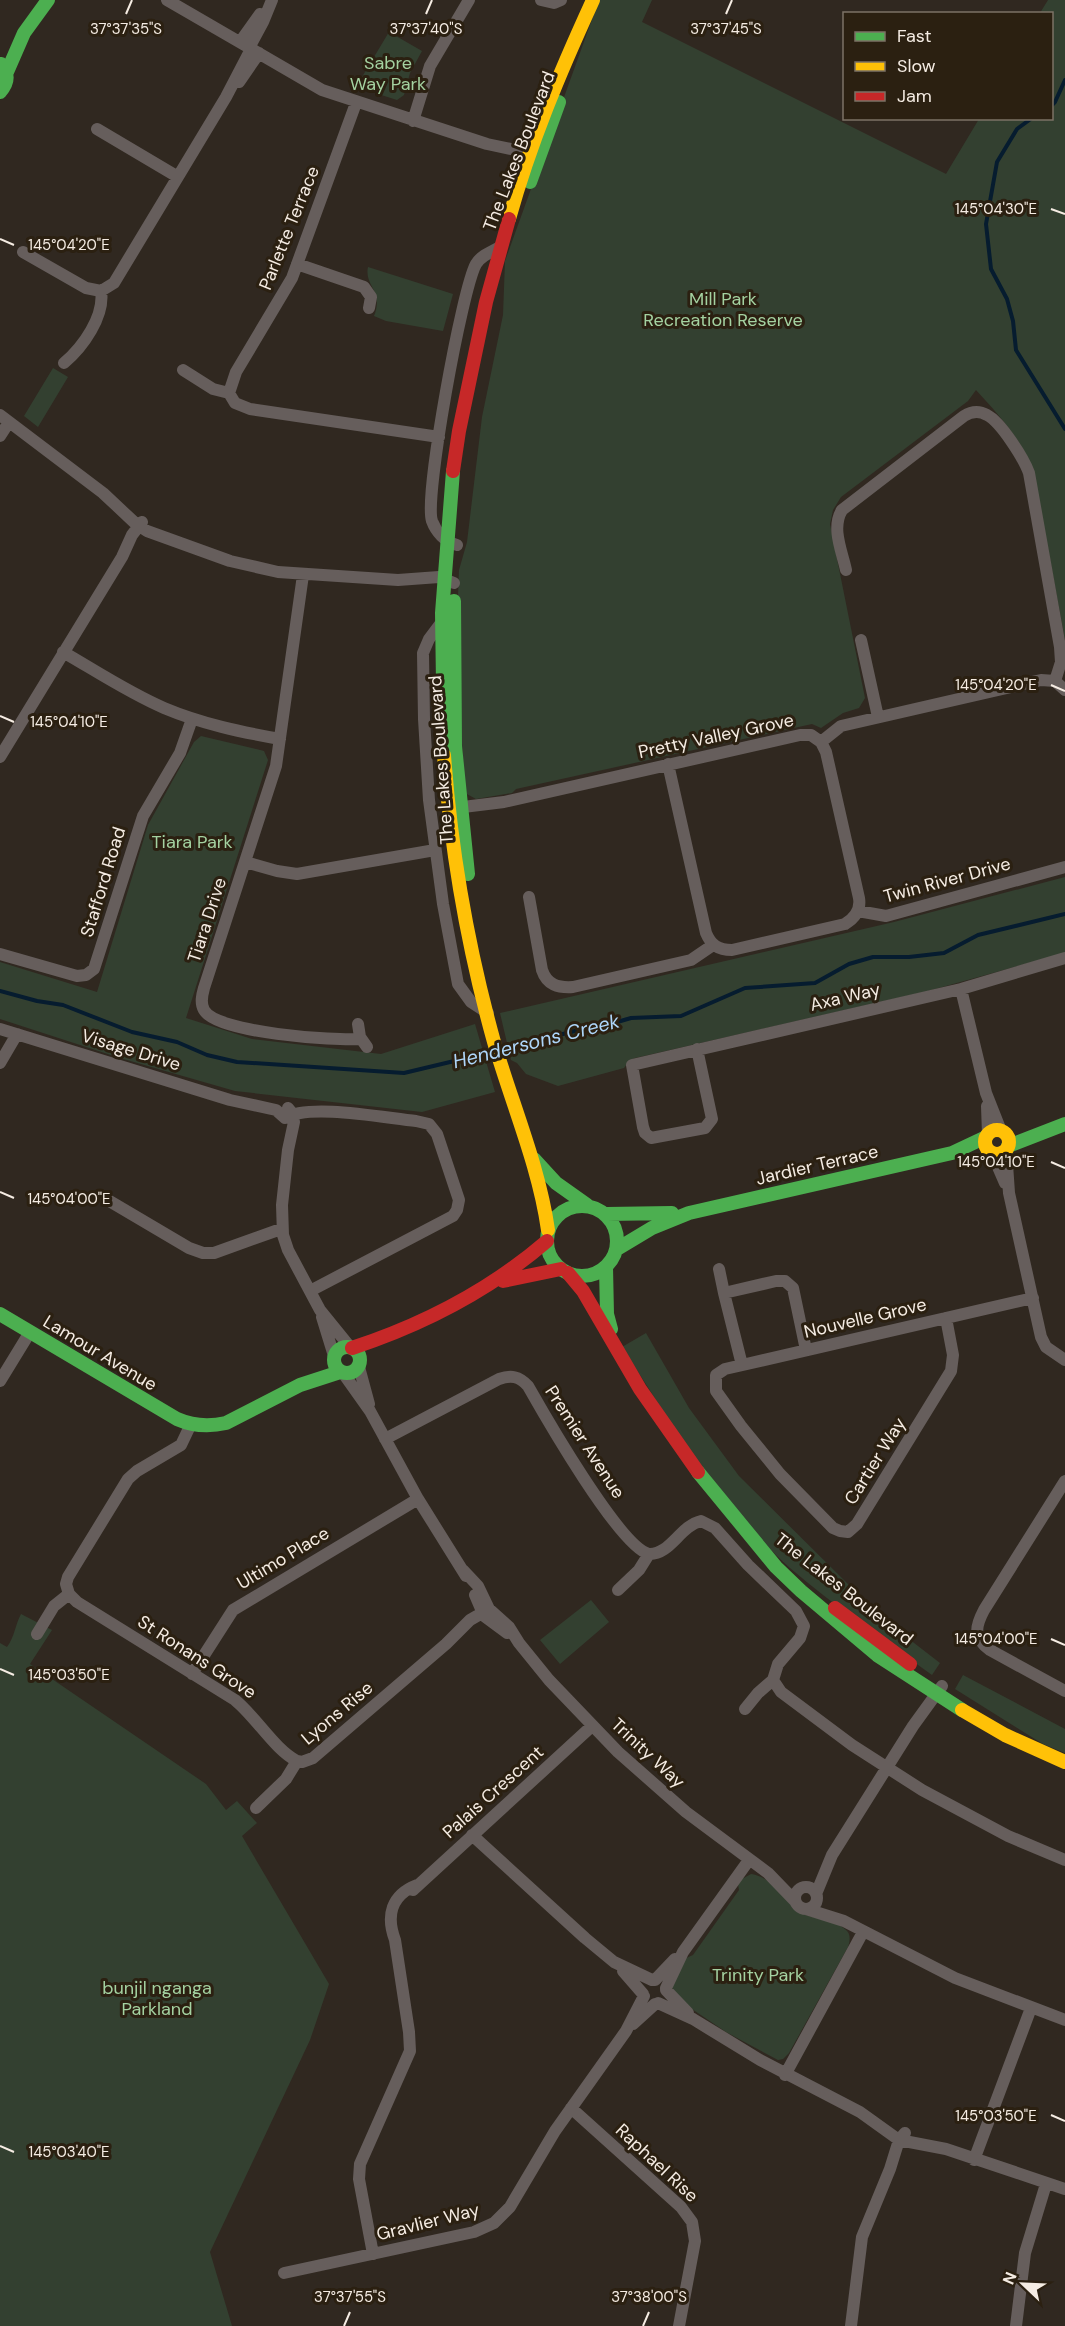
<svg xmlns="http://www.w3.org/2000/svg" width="1065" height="2326" viewBox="0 0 1065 2326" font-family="'DM Sans',sans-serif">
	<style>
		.green { fill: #334030 }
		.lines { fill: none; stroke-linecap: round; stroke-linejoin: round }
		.stream { stroke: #061c2f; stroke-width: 4 }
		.street { stroke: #665e5c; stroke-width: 12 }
		.fast { stroke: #4caf50; stroke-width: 14 }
		.slow { stroke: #ffc107; stroke-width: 14 }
		.jam { stroke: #c62828; stroke-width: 14 }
		.ticks { fill: none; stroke: #f5ece3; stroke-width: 2 }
		.labels { text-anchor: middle; stroke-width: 6; stroke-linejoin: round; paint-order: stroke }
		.park-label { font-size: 18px; fill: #a4d2a1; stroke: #2b2011 }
		.street-label { font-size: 18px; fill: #f5ece3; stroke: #2b2011 }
		.water-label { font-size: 20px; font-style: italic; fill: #aed6fa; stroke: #2b2011 }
		.ticks-label { font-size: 15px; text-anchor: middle; fill: #f5ece3; stroke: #2b2011; stroke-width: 6; stroke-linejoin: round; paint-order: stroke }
	</style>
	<rect width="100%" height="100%" fill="#302820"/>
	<!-- green -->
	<path class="green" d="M599 0H652L642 22 946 174 979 119 1052 118V14L1040 13 1048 0H1065V640L1034 473C1023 441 998 414 976 390L968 401 841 497 833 510 830 524 865 698 859 708 843 713 821 728 812 724 516 789 512 793 476 799 465 793 456 647 459 570 467 542 482 417 503 315 505 261Z
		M389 32 422 51 410 73 404 95 397 100 356 87Z
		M368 267 453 294 443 331 386 321 374 316C384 291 364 286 368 267Z
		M53 368 68 377 38 427 24 416Z
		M201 736 264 751 268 760 186 1018 252 1039 381 1054 475 1024 495 1092 422 1112 235 1091 120 1058 0 1019V962L97 992 148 825 194 742Z
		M1065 877V953L928 991 635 1058 630 1060 624 1068 558 1086 526 1074 517 1063 511 1060 500 1013 894 922Z
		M646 1333 689 1408 739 1476 855 1591 852 1595 940 1663 932 1675C884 1640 834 1606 790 1568 720 1506 672 1424 622 1347Z
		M591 1600 609 1622 560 1664 540 1640Z
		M21 1614 52 1630 30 1664 206 1784 226 1810 237 1801 257 1823 242 1836 329 1984 310 2040 210 2252 232 2326H0V1643L7 1647C15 1636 15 1625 21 1614Z
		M963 1675 1065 1729V1753L1043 1744 955 1689Z
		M751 1874C762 1875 780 1888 786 1897 790 1902 791 1908 797 1911 812 1920 832 1917 846 1930 851 1934 850 1941 848 1947L789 2053 783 2059 778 2060 726 2032 689 2007 671 1987 684 1959 693 1955 739 1890 738 1884 742 1879Z"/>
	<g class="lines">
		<!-- stream -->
		<path class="stream" d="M1052 105 1055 102 1065 80
			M1032 118 1017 129 997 162 986 224 991 269 1007 299 1013 321 1016 350 1065 429
			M0 991 37 1001 63 1005 132 1032 177 1042 207 1055 237 1062 404 1073 492 1052
			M502 1049 575 1031 600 1027 631 1018 681 1016 745 988 815 983 849 964 873 957H909L944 953 978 935 1065 914"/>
		<!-- street -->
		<path class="street" d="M167 0 322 90 487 144 525 152 535 158
			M541 0 554 3 561 0
			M240 42 260 14
			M249 48 263 22 272 0
			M239 82 259 53
			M356 103 292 278 236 372 229 393 235 403 250 409 439 437
			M413 121 430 66 469 0
			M97 129 178 177
			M23 252 86 288 101 291
			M297 264 364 287 371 297 369 308
			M64 363C83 347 105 316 101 291L114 283 226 97 251 49
			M183 370 213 389 229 393
			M0 415 103 493 135 523 147 531 230 561 278 572 398 580 439 577 454 583
			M0 436 9 422
			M457 545C445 542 436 532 432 521 424 497 462 289 476 264 481 255 493 251 502 246
			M846 570C842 551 831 528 842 510L964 416C972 411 980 411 987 415 1001 422 1024 459 1029 473L1060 647 1061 662 1055 681 1065 690
			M303 575 276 766 204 988C202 995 200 1003 204 1010 216 1033 335 1041 361 1039
			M441 623 429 639 423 653 424 719 429 800 443 904 458 984 471 1002 488 1013
			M861 640 878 717
			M63 652C96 671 129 693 164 708 202 724 241 732 280 739
			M0 757 122 557 132 535 142 522
			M668 764 706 933C711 945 718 950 732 950L845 924C855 918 861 910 859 898L826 752 821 742
			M455 808 504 802 800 735H811L821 742 841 726 1041 680 1055 681
			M245 862 277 871 297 874 435 850
			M529 897 542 970C547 985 558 988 573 987L691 960 713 945
			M858 911 886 916 1065 867
			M0 954 77 976 86 975 94 969 143 816 180 753 192 719
			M961 989 986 1093 1001 1131
			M358 1024 360 1037 367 1047
			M0 1029 230 1100 276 1110 285 1118
			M697 1049 712 1119 705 1128 651 1138 645 1133 643 1127 632 1065 961 989 1065 958
			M0 1063 17 1034
			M987 1106 988 1134
			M288 1108 292 1113 294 1122 288 1150 282 1205 283 1235 288 1250 320 1310 350 1347
			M285 1118C309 1103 385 1118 416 1121L429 1124 437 1134 459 1200 457 1210 453 1216 310 1291
			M1006 1150 1009 1193 1041 1337 1046 1347 1065 1360
			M992 1153 1005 1183
			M106 1199 189 1248 203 1253H214L281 1229
			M719 1269 724 1293
			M322 1317 334 1356
			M946 1318 953 1355 951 1371 857 1524 848 1532 840 1531 833 1528 780 1474 741 1426 716 1391V1375L725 1369 1033 1298
			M742 1365 724 1293 776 1281H785L793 1288 806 1350
			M359 1367 369 1404
			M343 1373 370 1411 418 1499 466 1576
			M0 1381 30 1332
			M385 1439 499 1379C511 1375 519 1376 528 1386 545 1416 620 1547 649 1554
			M1065 1481 984 1610C975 1627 973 1638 990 1650L1065 1691
			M463 1570 478 1586 489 1609 509 1627 519 1643 549 1680 618 1752 686 1812 768 1873 795 1901
			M618 1590 639 1570 649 1554C670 1555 680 1526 701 1521L715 1528 748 1565 796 1611 804 1626 800 1638 778 1664 773 1680 758 1693 745 1709
			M69 1594 77 1602 235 1700C256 1717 275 1750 297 1761
			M475 1595 484 1616 507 1633
			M37 1634 54 1606 69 1594 66 1584 68 1577 128 1479 137 1471 181 1445 191 1424
			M192 1674 233 1610 418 1499
			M773 1680 781 1692 852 1745 922 1790 1008 1836 1065 1860
			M256 1808 286 1779 297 1761 302 1762 313 1758 446 1644 470 1620 489 1609
			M472 1835 585 1938 614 1962 652 1980
			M795 1898a11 11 0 1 1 22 0a11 11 0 1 1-22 0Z
			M413 1890 592 1726
			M816 1894 832 1855 913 1726 942 1686
			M806 1909 844 1921 955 1978 1065 2020
			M623 1971 643 1994
			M655 1980 675 1959
			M666 1988 683 1952 749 1860
			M666 1990 688 2013
			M658 2003 693 2019 760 2060 860 2112 899 2140 946 2149 1065 2189
			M633 2024 655 2004
			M785 2075 863 1932
			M571 2108 681 2207 692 2222 695 2241 679 2326
			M974 2160 1031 2008
			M373 2254 359 2179 360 2164 410 2051 409 2032 395 1940C386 1916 391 1895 417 1885
			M284 2273 474 2232 494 2223 510 2207 555 2131 626 2031 644 1996
			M851 2326 862 2237 890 2169 899 2140 905 2133
			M1016 2326 1025 2253 1046 2184"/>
		<!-- fast -->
		<path class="fast" d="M7 72 24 33 48 0
			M0 92C8 83 9 74 1 64
			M530 182 559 102
			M454 601 455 746 468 874
			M444 755 442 613 453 471
			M1008 1146 1065 1124
			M534 1159 556 1183 587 1205
			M547 1241a35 35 0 1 1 70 0a35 35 0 1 1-70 0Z
			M607 1214 672 1213
			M617 1249 652 1228 689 1213 952 1153 986 1137
			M606 1267 607 1314 611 1329
			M0 1314 177 1419C193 1426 209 1427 226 1423L300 1385 340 1372
			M334 1360a13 13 0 1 1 26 0a13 13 0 1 1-26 0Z
			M698 1472 776 1567 801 1591 877 1655 962 1710"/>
		<!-- slow -->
		<path class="slow" d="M509 219C530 143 560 72 593 0
			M444 755C451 852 468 948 494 1042 512 1104 539 1166 548 1230
			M985 1142a12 12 0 1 1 24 0a12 12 0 1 1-24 0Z
			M962 1710 1005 1735 1065 1762"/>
		<!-- jam -->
		<path class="jam" d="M453 471 459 431 486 302 509 219
			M568 1273 583 1291 640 1389 698 1472
			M503 1281 561 1269
			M352 1348C425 1324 489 1291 547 1241
			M835 1608 910 1664"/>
	</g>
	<!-- ticks -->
	<path class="ticks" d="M126 14 132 0M426 14 432 0M726 14 732 0M1051 209 1065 214M0 239 14 245M1051 685 1065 691M0 716 14 722M1051 1162 1065 1168M0 1192 14 1198M1051 1639 1065 1645M0 1669 14 1675M1051 2115 1065 2121M0 2146 14 2152M344 2326 350 2312M643 2326 649 2312"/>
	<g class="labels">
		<!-- park labels -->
		<g class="park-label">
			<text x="388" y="69">Sabre<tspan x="388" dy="21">Way Park</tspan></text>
			<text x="723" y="305">Mill Park<tspan x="723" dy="21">Recreation Reserve</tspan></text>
			<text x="192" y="848">Tiara Park</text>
			<text x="758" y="1981">Trinity Park</text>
			<text x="157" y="1994">bunjil nganga<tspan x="157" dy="21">Parkland</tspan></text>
		</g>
		<!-- street labels -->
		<g class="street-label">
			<text transform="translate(519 151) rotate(-69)" y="6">The Lakes Boulevard</text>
			<text transform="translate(289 228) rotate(-68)" y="6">Parlette Terrace</text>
			<text transform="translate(716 736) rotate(-12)" y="6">Pretty Valley Grove</text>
			<text transform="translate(441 760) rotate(-94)" y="6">The Lakes Boulevard</text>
			<text transform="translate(947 880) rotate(-15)" y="6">Twin River Drive</text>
			<text transform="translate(103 882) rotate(-73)" y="6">Stafford Road</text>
			<text transform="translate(207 920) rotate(-72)" y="6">Tiara Drive</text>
			<text transform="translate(845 997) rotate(-13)" y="6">Axa Way</text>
			<text transform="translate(131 1050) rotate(17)" y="6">Visage Drive</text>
			<text transform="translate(817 1165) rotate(-13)" y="6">Jardier Terrace</text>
			<text transform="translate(865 1318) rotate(-13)" y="6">Nouvelle Grove</text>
			<text transform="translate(100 1353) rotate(31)" y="6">Lamour Avenue</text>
			<text transform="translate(585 1442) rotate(57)" y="6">Premier Avenue</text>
			<text transform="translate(875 1461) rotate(-58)" y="6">Cartier Way</text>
			<text transform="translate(283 1558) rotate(-31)" y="6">Ultimo Place</text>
			<text transform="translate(844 1589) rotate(38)" y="6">The Lakes Boulevard</text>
			<text transform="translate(197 1657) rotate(33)" y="6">St Ronans Grove</text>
			<text transform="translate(337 1713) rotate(-40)" y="6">Lyons Rise</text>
			<text transform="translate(648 1753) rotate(43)" y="6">Trinity Way</text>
			<text transform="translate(493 1792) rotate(-42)" y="6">Palais Crescent</text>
			<text transform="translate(657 2163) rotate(43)" y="6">Raphael Rise</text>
			<text transform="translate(428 2222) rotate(-14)" y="6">Gravlier Way</text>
		</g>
		<!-- water labels -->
		<g class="water-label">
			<text transform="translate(536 1041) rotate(-14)" y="7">Hendersons Creek</text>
		</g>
	</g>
	<g class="ticks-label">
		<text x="426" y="34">37°37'40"S</text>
		<text x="126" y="34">37°37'35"S</text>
		<text x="726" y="34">37°37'45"S</text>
		<text x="996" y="214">145°04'30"E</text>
		<text x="69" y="250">145°04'20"E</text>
		<text x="996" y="690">145°04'20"E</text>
		<text x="69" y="727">145°04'10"E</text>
		<text x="996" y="1167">145°04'10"E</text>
		<text x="69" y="1204">145°04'00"E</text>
		<text x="996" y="1644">145°04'00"E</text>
		<text x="69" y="1680">145°03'50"E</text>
		<text x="996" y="2121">145°03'50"E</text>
		<text x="69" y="2157">145°03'40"E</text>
		<text x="350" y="2302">37°37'55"S</text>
		<text x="649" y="2302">37°38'00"S</text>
	</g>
	<!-- legend -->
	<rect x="843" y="12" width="210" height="108" fill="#2b2011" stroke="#7c7265" stroke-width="1.5"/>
	<rect x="855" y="32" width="30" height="9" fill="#4caf50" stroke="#7c7265" stroke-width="1.5"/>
	<text x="897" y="42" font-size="18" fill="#f5ece3">Fast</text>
	<rect x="855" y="62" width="30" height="9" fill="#ffc107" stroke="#7c7265" stroke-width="1.5"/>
	<text x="897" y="72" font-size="18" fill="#f5ece3">Slow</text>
	<rect x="855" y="92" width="30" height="9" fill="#c62828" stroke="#7c7265" stroke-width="1.5"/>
	<text x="897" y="102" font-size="18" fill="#f5ece3">Jam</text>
	<!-- north arrow -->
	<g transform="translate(1023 2284) rotate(293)" stroke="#2b2011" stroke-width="4.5" paint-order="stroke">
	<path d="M0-4.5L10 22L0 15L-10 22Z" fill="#f5ece3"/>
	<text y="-9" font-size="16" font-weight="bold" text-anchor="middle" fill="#f5ece3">N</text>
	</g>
</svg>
